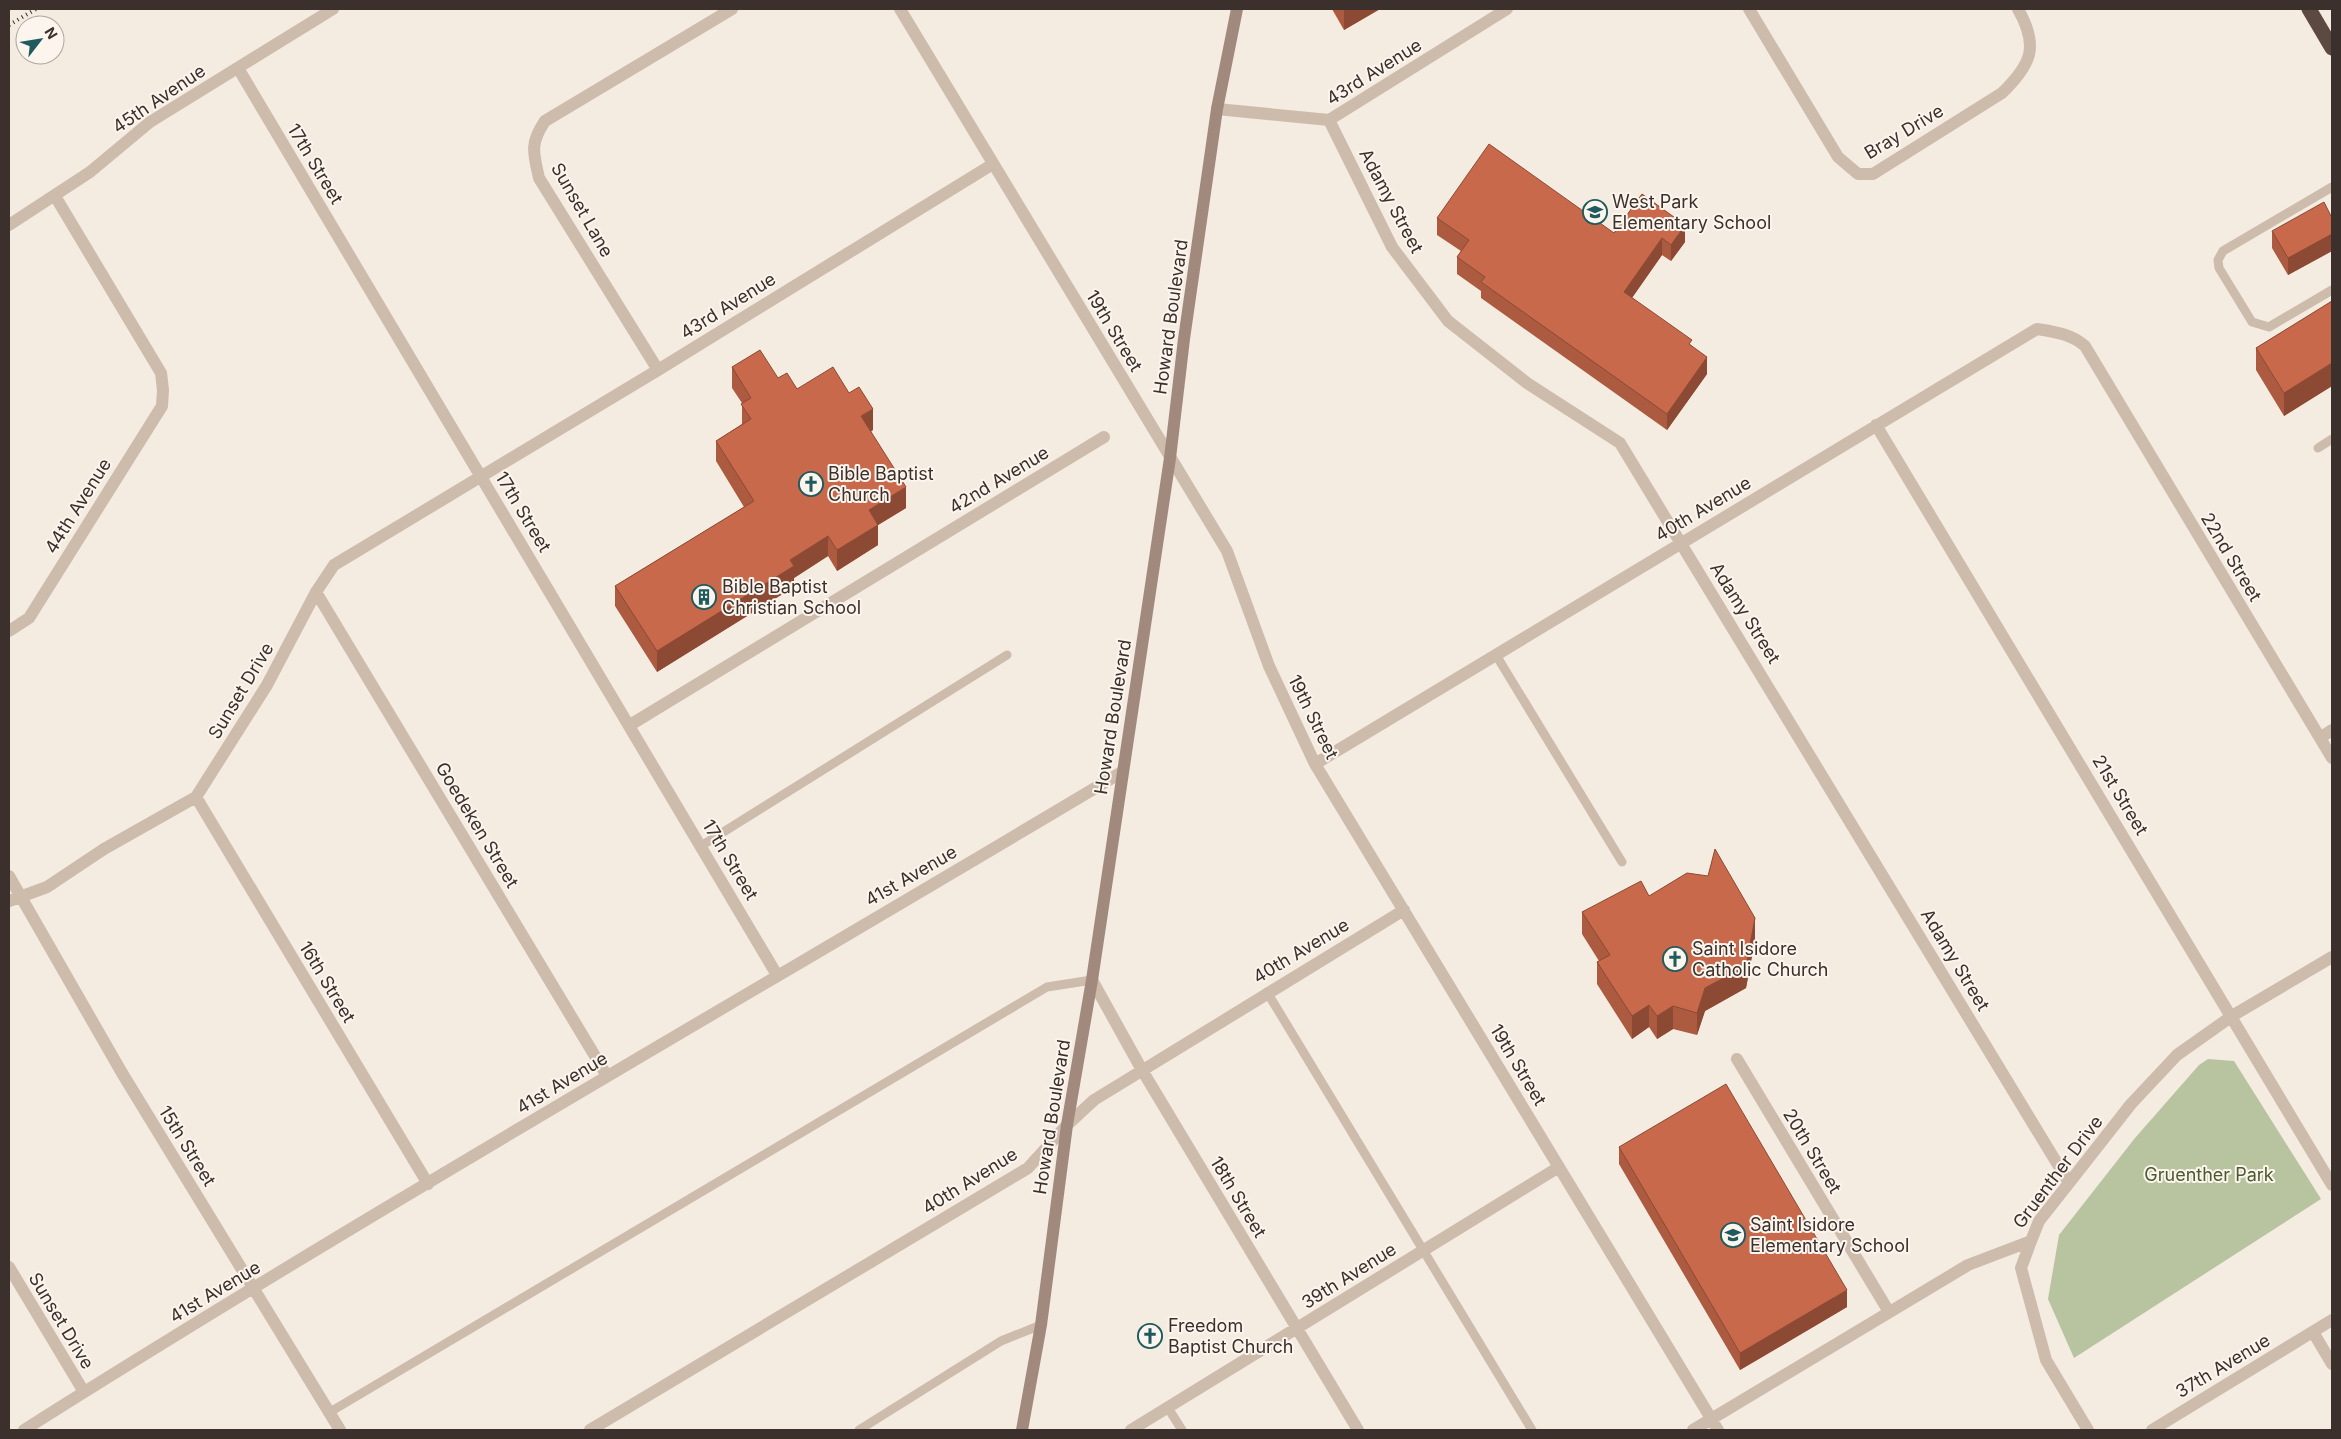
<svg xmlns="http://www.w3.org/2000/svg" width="2341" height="1439" viewBox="0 0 2341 1439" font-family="Inter,sans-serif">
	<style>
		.green { fill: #b8c4a0 }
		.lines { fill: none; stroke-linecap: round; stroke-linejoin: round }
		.lane { stroke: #cdbbac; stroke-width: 9 }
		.street { stroke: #cdbbac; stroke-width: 12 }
		.secondary { stroke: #a18a7d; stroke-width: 12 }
		.highway { stroke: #5c4a42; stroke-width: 15 }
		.rail { stroke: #3b302b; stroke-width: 4; stroke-dasharray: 1 4; stroke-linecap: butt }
		.wall { fill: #ac5a40 }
		.shaded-wall { fill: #8c4a34 }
		.building { fill: #c8694b; stroke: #8c4a34 }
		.labels { text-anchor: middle; stroke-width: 4; stroke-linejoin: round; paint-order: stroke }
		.street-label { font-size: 18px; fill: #3b302b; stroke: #fbf5ee }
		.poi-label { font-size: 18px; fill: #3b302b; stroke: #fbf5ee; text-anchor: start }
		.park-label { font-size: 18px; fill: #4a5a2e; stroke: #fbf5ee }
	</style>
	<rect width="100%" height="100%" fill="#f4ebe1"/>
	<!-- green -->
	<path class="green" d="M2208 1059 2234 1061 2321 1199 2074 1358 2048 1299 2059 1235 2135 1138 2199 1065Z"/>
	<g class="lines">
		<!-- lane -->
		<path class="lane" d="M2332 187 2223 251 2218 260 2219 268 2252 322 2269 327 2332 290
			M2318 448 2332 439
			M1496 655 1622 862
			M701 846 1007 655
			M1267 992 1532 1430
			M1168 1408 1182 1430
			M330 1412 1047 987 1092 980
			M859 1430 1001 1341 1041 1325"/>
		<!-- street -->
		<path class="street" d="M900 9 1227 551 1269 666 1315 764 1718 1430
			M1749 9 1838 157 1858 174H1873L2002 93C2032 64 2039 46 2018 9
			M238 68 777 975
			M1217 109 1329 120 1507 9
			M1329 120 1392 247 1448 321 1527 383 1620 443 2069 1183
			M9 225 90 172 150 122 333 9
			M658 370 539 178C533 152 530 143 545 121L732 9
			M1876 425 2332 1185
			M316 592 607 1076
			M9 631 29 618 162 406 163 390 161 373 55 196
			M630 725 1104 437
			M2320 738 2332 730
			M1315 764 2037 329C2055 332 2071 334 2085 346L2332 758
			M196 797 428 1184
			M9 876 122 1073 340 1430
			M9 901 47 887 104 849 196 797 267 685 316 592 334 565 658 370 993 164
			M1092 980 1142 1070 1358 1430
			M1737 1059 1889 1312
			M2031 1241 2021 1268 2046 1360 2088 1430
			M9 1267 84 1392
			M2313 1332 2332 1364
			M24 1430C385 1202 756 991 1122 772
			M590 1430 1028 1168 1067 1125 1094 1100 1404 910
			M1131 1430 1559 1167
			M1693 1430 1968 1265 2031 1241 2039 1221 2069 1183 2131 1104 2177 1055 2232 1016 2332 957
			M2152 1430 2332 1320"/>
		<!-- secondary -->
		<path class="secondary" d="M1022 1430 1041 1325 1067 1125 1092 980 1170 458 1184 339 1217 109 1237 9"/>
		<!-- highway -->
		<path class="highway" d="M2309 9 2332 48"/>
		<!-- rail -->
		<path class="rail" d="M9 25 36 9"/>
	</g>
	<!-- wall -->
	<path class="wall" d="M1332 9H1380L1344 30Z
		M1642 194 1685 242 1671 261 1662 255 1632 298 1692 346 1707 374 1667 430 1481 298V291L1457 274V257L1461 251 1437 235V218L1614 233Z
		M2332 218V251L2288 275 2272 248V231Z
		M2332 301V386L2284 416 2256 370V348Z
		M732 367 778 378 797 389 873 430 871 431 906 508 878 525V545L837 571 828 556 794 578V587L657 672 615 606V586L744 507 716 461V441L742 424V403L732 388Z
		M1649 896 1755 940 1746 988 1705 1011 1697 1035 1673 1029 1657 1039 1649 1027 1632 1039 1597 984V962L1599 961 1582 934V912Z
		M1619 1147 1847 1307 1740 1370 1619 1164Z"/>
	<!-- shaded-wall -->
	<path class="shaded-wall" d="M1344 9H1380L1344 30Z
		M1685 225V242L1671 261V245Z
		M2332 234V251L2288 275V258Z
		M1662 238V255L1624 309V292Z
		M1707 357V374L1667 430V414Z
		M2332 363V386L2284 416V393Z
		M873 409V430L861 437V416Z
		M906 487V508L878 525V545L837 571V550L869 510Z
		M828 536V556L794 578V587L657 672V651L790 560Z
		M1755 918V940L1746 988 1705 1011 1697 1035V1013L1705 988Z
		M1649 1005V1027L1632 1039V1016Z
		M1673 1006V1029L1657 1039V1016Z
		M1847 1290V1307L1740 1370V1353Z"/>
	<!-- building -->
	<path class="building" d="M1489 144 1614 233 1642 194 1685 225 1671 245 1662 238 1624 292 1692 340 1689 344 1707 357 1667 414 1481 282 1485 277 1457 257 1469 240 1437 218Z
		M2324 202 2332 218V234L2288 258 2272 231Z
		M2332 301V363L2284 393 2256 348Z
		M760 350 778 378 787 373 797 389 833 367 849 393 859 387 873 409 861 416 906 487 869 510 878 525 837 550 828 536 790 560 794 566 657 651 615 586 754 501 716 441 751 419 741 404 751 398 732 367Z
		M1715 849 1755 918 1746 966 1705 988 1697 1013 1673 1006 1657 1016 1649 1005 1632 1016 1597 962 1610 955 1582 912 1641 881 1649 896 1687 873 1708 876Z
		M1726 1084 1847 1290 1740 1353 1619 1147Z"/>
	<!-- icons -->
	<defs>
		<symbol id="school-ring" viewBox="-11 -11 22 22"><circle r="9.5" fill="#fbf5ee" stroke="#1f5a5e" stroke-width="1.5"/><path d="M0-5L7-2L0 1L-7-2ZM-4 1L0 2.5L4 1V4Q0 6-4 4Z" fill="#1f5a5e"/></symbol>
		<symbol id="church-ring" viewBox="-11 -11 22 22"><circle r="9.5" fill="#fbf5ee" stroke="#1f5a5e" stroke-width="1.5"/><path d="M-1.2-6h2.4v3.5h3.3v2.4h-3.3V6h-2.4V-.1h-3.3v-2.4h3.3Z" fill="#1f5a5e"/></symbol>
		<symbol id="building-ring" viewBox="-11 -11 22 22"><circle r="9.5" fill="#fbf5ee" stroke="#1f5a5e" stroke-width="1.5"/><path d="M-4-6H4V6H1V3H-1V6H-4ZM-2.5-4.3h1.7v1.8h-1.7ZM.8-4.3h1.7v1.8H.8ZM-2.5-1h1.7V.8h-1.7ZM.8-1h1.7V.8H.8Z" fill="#1f5a5e"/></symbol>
	</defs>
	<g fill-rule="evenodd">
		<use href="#school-ring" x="1581" y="198" width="28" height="28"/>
		<use href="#church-ring" x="797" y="470" width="28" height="28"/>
		<use href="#building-ring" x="690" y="583" width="28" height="28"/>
		<use href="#church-ring" x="1661" y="945" width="28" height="28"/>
		<use href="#school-ring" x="1719" y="1221" width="28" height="28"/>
		<use href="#church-ring" x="1136" y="1322" width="28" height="28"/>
	</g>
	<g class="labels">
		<!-- street labels -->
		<g class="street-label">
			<text transform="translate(1374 72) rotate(-32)" y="6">43rd Avenue</text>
			<text transform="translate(159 99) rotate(-34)" y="6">45th Avenue</text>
			<text transform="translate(1904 132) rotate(-31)" y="6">Bray Drive</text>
			<text transform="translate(315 164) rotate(59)" y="6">17th Street</text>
			<text transform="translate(1391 201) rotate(62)" y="6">Adamy Street</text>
			<text transform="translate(582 210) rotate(60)" y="6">Sunset Lane</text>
			<text transform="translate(728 306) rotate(-32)" y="6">43rd Avenue</text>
			<text transform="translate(1171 317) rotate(-82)" y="6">Howard Boulevard</text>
			<text transform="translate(1114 331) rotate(59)" y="6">19th Street</text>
			<text transform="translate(999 480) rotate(-31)" y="6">42nd Avenue</text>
			<text transform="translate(78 506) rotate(-58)" y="6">44th Avenue</text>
			<text transform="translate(1703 509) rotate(-31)" y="6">40th Avenue</text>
			<text transform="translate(523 512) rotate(59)" y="6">17th Street</text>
			<text transform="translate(2231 557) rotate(59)" y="6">22nd Street</text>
			<text transform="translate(1745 613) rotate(58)" y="6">Adamy Street</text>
			<text transform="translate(241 691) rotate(-59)" y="6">Sunset Drive</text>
			<text transform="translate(1113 717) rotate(-81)" y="6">Howard Boulevard</text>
			<text transform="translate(1313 717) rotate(64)" y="6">19th Street</text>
			<text transform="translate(2120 795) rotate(59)" y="6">21st Street</text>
			<text transform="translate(477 825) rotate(59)" y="6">Goedeken Street</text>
			<text transform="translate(730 860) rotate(59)" y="6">17th Street</text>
			<text transform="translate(911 876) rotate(-30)" y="6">41st Avenue</text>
			<text transform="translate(1301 951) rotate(-31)" y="6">40th Avenue</text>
			<text transform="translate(1955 960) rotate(59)" y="6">Adamy Street</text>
			<text transform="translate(327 982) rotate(59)" y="6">16th Street</text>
			<text transform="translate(1518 1065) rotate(59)" y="6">19th Street</text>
			<text transform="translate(562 1083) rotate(-31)" y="6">41st Avenue</text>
			<text transform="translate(1052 1117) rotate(-81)" y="6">Howard Boulevard</text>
			<text transform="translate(187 1146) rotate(58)" y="6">15th Street</text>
			<text transform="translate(1812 1151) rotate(59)" y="6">20th Street</text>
			<text transform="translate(2058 1172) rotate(-53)" y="6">Gruenther Drive</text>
			<text transform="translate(970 1181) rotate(-32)" y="6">40th Avenue</text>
			<text transform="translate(1238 1197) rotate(59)" y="6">18th Street</text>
			<text transform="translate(1349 1276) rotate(-32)" y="6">39th Avenue</text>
			<text transform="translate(215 1292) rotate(-31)" y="6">41st Avenue</text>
			<text transform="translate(61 1321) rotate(59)" y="6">Sunset Drive</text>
			<text transform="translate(2223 1366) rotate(-31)" y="6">37th Avenue</text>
		</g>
		<!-- poi labels -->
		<g class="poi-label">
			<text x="1612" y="208">West Park<tspan x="1612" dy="21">Elementary School</tspan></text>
			<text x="828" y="480">Bible Baptist<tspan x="828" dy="21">Church</tspan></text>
			<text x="722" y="593">Bible Baptist<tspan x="722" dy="21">Christian School</tspan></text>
			<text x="1692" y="955">Saint Isidore<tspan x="1692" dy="21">Catholic Church</tspan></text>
			<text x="1750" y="1231">Saint Isidore<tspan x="1750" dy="21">Elementary School</tspan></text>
			<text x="1168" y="1332">Freedom<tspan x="1168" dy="21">Baptist Church</tspan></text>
		</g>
		<!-- park labels -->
		<g class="park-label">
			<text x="2209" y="1181">Gruenther Park</text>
		</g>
	</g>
	<!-- border -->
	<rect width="2341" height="1439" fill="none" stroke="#3b302b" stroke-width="20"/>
	<!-- north arrow -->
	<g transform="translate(40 40) rotate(59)"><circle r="24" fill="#fbf5ee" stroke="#aea6a0"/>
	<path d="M0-4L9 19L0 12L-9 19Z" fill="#1f5a5e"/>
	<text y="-8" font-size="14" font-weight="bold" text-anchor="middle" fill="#3b302b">N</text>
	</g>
</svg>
